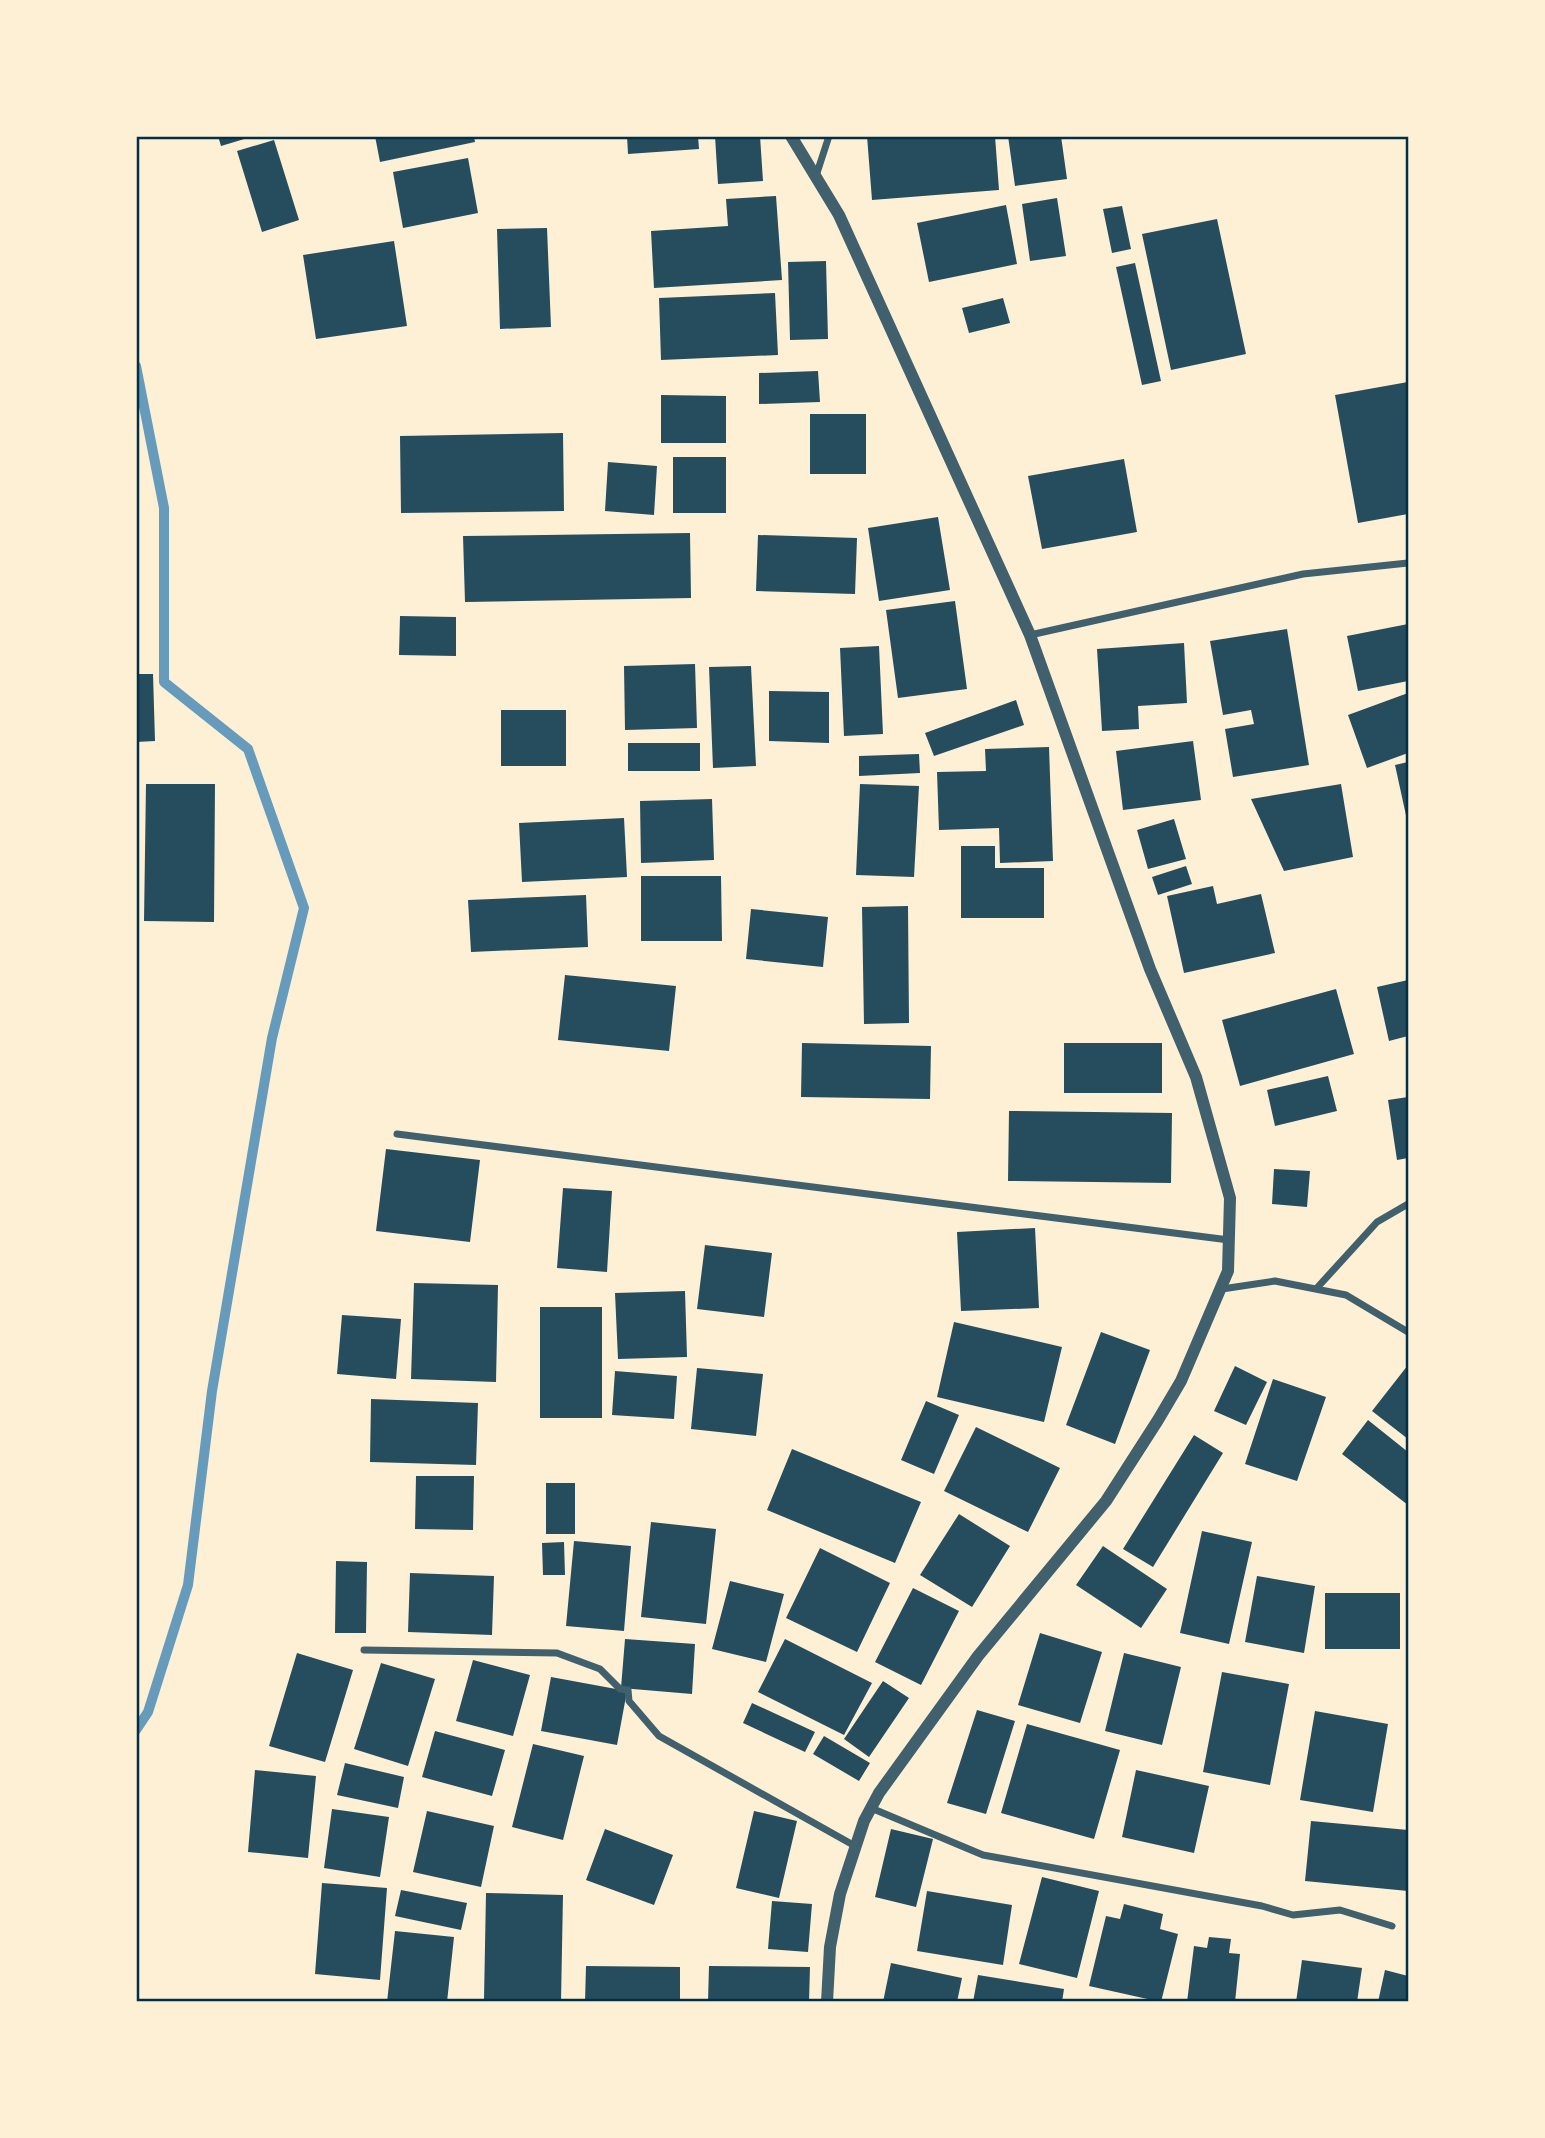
<svg xmlns="http://www.w3.org/2000/svg" width="1545" height="2138" viewBox="0 0 1545 2138" font-family="'Varela Round',sans-serif">
	<style>
		.lines { fill: none; stroke-linecap: round; stroke-linejoin: round }
		.stream { stroke: #669bbc; stroke-width: 10 }
		.building { fill: #264d5e }
		.minor { stroke: #3f606c; stroke-width: 7 }
		.tertiary { stroke: #3f606c; stroke-width: 12 }
		.neatline { fill: none; stroke: #003049; stroke-width: 2.5 }
	</style>
	<rect width="100%" height="100%" fill="#fdf0d5"/>
	<g class="lines">
		<!-- stream -->
		<path class="stream" d="M136 366 164 508V682L248 749 304 908 272 1038 212 1391 188 1585 148 1712 136 1730"/>
	</g>
	<!-- building -->
	<path class="building" d="M218 136H251V137L221 146Z
		M375 136H474L475 142 380 162Z
		M627 136H698L699 149 628 154Z
		M715 136H760L763 181 718 184Z
		M867 136H995L999 190 872 200Z
		M1008 136H1061L1067 179 1015 186Z
		M274 140 299 220 262 232 237 151Z
		M468 158 478 213 403 228 393 172Z
		M776 196 782 280 654 288 651 231 728 226 726 199Z
		M1057 198 1066 256 1030 261 1022 204Z
		M1006 205 1017 264 929 282 917 223Z
		M1122 206 1131 249 1112 253 1103 209Z
		M1217 219 1246 354 1171 370 1142 234Z
		M547 228 551 327 500 329 497 229Z
		M394 241 407 326 316 339 303 255Z
		M826 261 828 339 790 340 788 262Z
		M1135 263 1161 381 1142 385 1116 267Z
		M775 293 778 355 661 360 659 298Z
		M1003 298 1010 323 969 333 962 308Z
		M818 371 820 402 759 404V373Z
		M1408 382V514L1358 523 1335 395Z
		M661 395 726 396V443H661Z
		M810 414H866V474H810Z
		M563 433 564 511 401 513 400 436Z
		M673 457H726V513H673Z
		M1124 459 1137 532 1042 549 1028 476Z
		M608 462 657 466 654 515 605 511Z
		M938 517 950 590 879 601 868 528Z
		M690 533 691 598 465 602 463 536Z
		M758 535 857 538 855 594 756 591Z
		M955 601 967 689 898 698 886 610Z
		M400 616 456 617V656L399 655Z
		M1408 624V681L1358 691 1347 636Z
		M1287 629 1309 765 1233 777 1225 729 1254 724 1251 710 1223 715 1210 641Z
		M1184 643 1187 703 1138 706 1139 729 1102 731 1097 649Z
		M879 646 883 734 844 736 840 648Z
		M695 664 697 728 625 730 624 666Z
		M751 666 756 766 713 768 709 667Z
		M136 674H153L155 741 136 742Z
		M769 691 829 692V743L769 741Z
		M1408 693V753L1367 768 1348 715Z
		M1016 700 1024 725 934 756 925 733Z
		M501 710H566V766H501Z
		M1193 741 1201 800 1123 810 1116 751Z
		M628 743H700V771H628Z
		M1049 747 1053 861 1000 863 999 828 939 830 937 772 986 771 985 749Z
		M919 754 920 773 859 776V756Z
		M1408 762V820H1407L1395 765Z
		M146 784H215L214 922 144 921Z
		M860 784 919 786 914 877 856 875Z
		M1341 784 1353 857 1284 871 1251 799Z
		M712 799 714 860 641 863 640 801Z
		M624 818 627 877 522 882 519 823Z
		M1174 819 1186 859 1148 869 1137 830Z
		M961 846H995V868H1044V918H961Z
		M1186 866 1192 884 1158 895 1152 877Z
		M641 876H721L722 941H641Z
		M1213 886 1217 904 1261 894 1275 953 1184 973 1167 896Z
		M586 895 588 947 471 952 468 900Z
		M908 906 909 1023 864 1024 862 907Z
		M751 909 828 917 823 967 746 959Z
		M565 975 676 986 669 1051 558 1040Z
		M1408 980V1036L1389 1041 1377 987Z
		M1336 989 1354 1054 1240 1086 1222 1020Z
		M802 1043 931 1046 930 1099 801 1097Z
		M1064 1043H1162V1093H1064Z
		M1328 1076 1337 1111 1275 1126 1267 1090Z
		M1408 1097V1158L1397 1160 1388 1100Z
		M1009 1111 1172 1113 1171 1183 1008 1181Z
		M386 1149 480 1160 470 1242 376 1231Z
		M1274 1169 1310 1171 1307 1207 1272 1204Z
		M563 1188 612 1191 607 1272 557 1268Z
		M1035 1228 1039 1308 961 1311 957 1232Z
		M705 1245 772 1253 764 1317 697 1309Z
		M414 1283 498 1285 496 1382 411 1379Z
		M685 1291 687 1357 618 1359 615 1293Z
		M540 1307H602V1418H540Z
		M342 1315 401 1319 396 1379 337 1374Z
		M954 1322 1062 1347 1044 1422 937 1397Z
		M1101 1332 1150 1350 1115 1444 1066 1425Z
		M1408 1365V1439L1372 1411Z
		M1235 1366 1267 1382 1246 1425 1214 1411Z
		M697 1368 763 1374 756 1436 691 1429Z
		M615 1371 677 1376 674 1419 612 1415Z
		M1273 1379 1326 1397 1297 1481 1245 1464Z
		M371 1399 478 1403 476 1465 370 1462Z
		M926 1401 959 1415 934 1474 901 1460Z
		M1368 1420 1408 1452V1505L1342 1454Z
		M976 1427 1060 1468 1028 1532 944 1491Z
		M1194 1435 1223 1453 1153 1567 1123 1549Z
		M792 1449 921 1502 895 1563 767 1510Z
		M416 1476H474L473 1530 415 1529Z
		M546 1483H575V1534H546Z
		M959 1514 1010 1546 972 1607 920 1575Z
		M651 1522 716 1529 706 1624 641 1617Z
		M1202 1531 1252 1542 1229 1644 1180 1633Z
		M574 1541 631 1546 624 1631 566 1626Z
		M564 1542 565 1575H543L542 1543Z
		M1103 1546 1167 1589 1141 1628 1076 1585Z
		M820 1548 890 1583 857 1652 786 1618Z
		M336 1561 367 1562 366 1633H335Z
		M410 1573 494 1576 492 1635 408 1632Z
		M1257 1576 1315 1586 1304 1653 1245 1642Z
		M730 1581 784 1594 766 1662 712 1649Z
		M913 1588 959 1611 921 1685 875 1662Z
		M1325 1593H1400V1649H1325Z
		M1040 1633 1102 1652 1080 1723 1018 1705Z
		M625 1639 695 1644 692 1694 621 1688Z
		M785 1639 872 1683 844 1735 758 1692Z
		M297 1653 353 1670 325 1762 269 1746Z
		M1124 1653 1181 1667 1162 1745 1105 1731Z
		M473 1660 530 1675 513 1736 456 1721Z
		M381 1663 435 1679 408 1766 354 1749Z
		M1222 1672 1289 1684 1270 1785 1203 1772Z
		M551 1677 627 1691 617 1745 541 1731Z
		M883 1681 909 1698 869 1757 844 1739Z
		M752 1703 815 1732 805 1752 743 1723Z
		M977 1710 1015 1721 986 1814 947 1803Z
		M1315 1711 1388 1724 1373 1812 1300 1800Z
		M1027 1724 1120 1750 1094 1839 1001 1813Z
		M435 1731 505 1750 492 1796 422 1777Z
		M824 1736 870 1763 859 1781 813 1754Z
		M533 1744 584 1756 563 1840 512 1827Z
		M345 1763 404 1777 398 1808 337 1795Z
		M255 1770 316 1776 308 1858 248 1852Z
		M1136 1770 1209 1786 1194 1853 1122 1837Z
		M332 1809 389 1817 380 1877 324 1868Z
		M427 1811 494 1826 481 1887 413 1872Z
		M754 1811 797 1821 779 1898 736 1888Z
		M1311 1821 1408 1830V1891L1305 1881Z
		M605 1829 673 1855 654 1905 586 1880Z
		M891 1829 933 1839 916 1907 875 1897Z
		M1042 1877 1099 1891 1077 1978 1019 1964Z
		M322 1883 387 1888 380 1980 315 1974Z
		M401 1890 467 1903 461 1930 395 1916Z
		M927 1891 1012 1905 1003 1965 917 1951Z
		M486 1893 563 1895 561 2001 484 1999Z
		M772 1901 812 1904 808 1952 768 1949Z
		M1124 1904 1163 1914 1160 1929 1178 1934 1161 2002 1089 1986 1106 1916 1120 1919Z
		M395 1931 454 1937 447 2002H387Z
		M1209 1937 1231 1939 1229 1953 1240 1954 1235 2002H1187L1194 1946 1207 1948Z
		M1302 1960 1362 1968 1357 2002H1296Z
		M891 1963 962 1978 957 2002H883Z
		M586 1966 680 1967V2002H585Z
		M709 1966 810 1967 809 2002H708Z
		M1385 1970 1408 1976V2002H1378Z
		M978 1975 1064 1989 1062 2002H973Z"/>
	<g class="lines">
		<!-- minor -->
		<path class="minor" d="M816 176 829 136
			M1030 635 1303 574 1408 563
			M397 1134 1229 1240
			M1222 1289 1275 1281 1346 1295 1408 1332
			M1316 1289 1377 1222 1408 1204
			M364 1650 557 1653 600 1669 620 1689 628 1690 629 1701 659 1736 855 1846
			M871 1808 983 1855 1262 1906 1293 1915 1340 1910 1392 1926"/>
		<!-- tertiary -->
		<path class="tertiary" d="M791 136 839 215 1030 635 1150 969 1196 1077 1230 1198 1228 1271 1181 1381 1158 1420 1106 1501 978 1656 879 1793 864 1821 840 1894 830 1947 827 2002"/>
	</g>
	<!-- border -->
	<rect width="1545" height="2138" fill="none" stroke="#fdf0d5" stroke-width="276"/>
	<rect x="138" y="138" width="1269" height="1862" class="neatline"/>
</svg>
